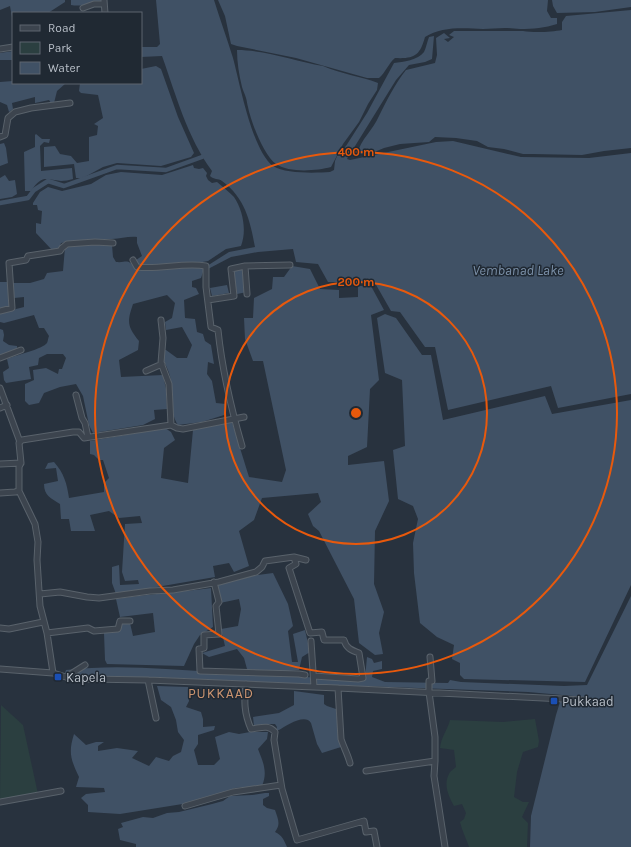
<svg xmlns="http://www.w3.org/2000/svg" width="631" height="847" viewBox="0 0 631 847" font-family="Karla,sans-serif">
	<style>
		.green { fill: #2b3f40 }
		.water { fill: #405165 }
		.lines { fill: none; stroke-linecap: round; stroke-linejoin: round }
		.canal { stroke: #405165; stroke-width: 4.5 }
		.minor-casing { stroke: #59626b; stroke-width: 7 }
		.minor { stroke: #3c444e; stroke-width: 5 }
		.ring { fill: none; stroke: #e8590c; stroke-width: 2 }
		.transit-dot { fill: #1a4fb4; stroke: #202933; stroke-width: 1.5 }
		.labels { text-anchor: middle; stroke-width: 3; stroke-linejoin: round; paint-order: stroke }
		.poi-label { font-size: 13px; fill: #b8bfc8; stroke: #202933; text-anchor: start }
		.water-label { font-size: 14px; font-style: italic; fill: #7c91a9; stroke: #202933 }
		.neighbourhood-label { font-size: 14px; letter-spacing: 1px; fill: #cb9470; stroke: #202933 }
		.centre { fill: #e8590c; stroke: #202933; stroke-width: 2 }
		.ring-label { font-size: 12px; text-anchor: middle; font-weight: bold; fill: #e8590c; stroke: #202933; stroke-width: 3; stroke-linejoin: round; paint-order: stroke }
	</style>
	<rect width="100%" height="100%" fill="#28323e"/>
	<!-- green -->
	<path class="green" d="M1 705 23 725 38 794 0 802Z
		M535 719 539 741 538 747 523 752 517 772 514 797 523 802H529L522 817 528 823 527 847H469C466 838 462 831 460 822L464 819 466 813 462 804 454 806C449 797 443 785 449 774 450 771 454 769 456 767L454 750 440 748C441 737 447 731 450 720L503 722Z"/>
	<!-- water -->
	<path class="water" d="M0 0H65V2L48 13H13V23L10 6 0 10Z
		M71 0H101V1C91 3 82 7 71 5Z
		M156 0H214C220 19 227 39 233 58 240 84 252 150 273 166 285 174 316 173 330 172L334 170 335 161 338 154 346 146 367 113 394 63C403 62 418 60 424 52 426 48 427 42 429 37L434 36 432 59 425 62 409 65 396 80 347 159 350 160 436 142 453 141 521 157 589 158 631 153V394L558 408 551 386 448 410 435 347H425L400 312 391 311 375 283 328 282 318 264 296 262 293 249 258 252 231 257 208 269 207 266 229 252 255 247C250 220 245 198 222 181 218 178 214 180 210 176L212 171C187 137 176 95 162 56L141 57V47H157L160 44Z
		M218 0H548L547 11 551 18H557V24C545 28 533 29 520 29 515 29 510 28 505 28 497 28 490 29 483 29 465 28 441 26 425 37 420 55 415 59 395 58 388 64 386 72 379 78H367L296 58 237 46 231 44 225 16Z
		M552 0H631V7L595 12 557 13 553 6Z
		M631 10V148L604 151 582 155 533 154H523L504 149 488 147 477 141 456 138 435 137 429 142 400 144 384 148 372 153 357 154C361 139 373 130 379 116 387 100 395 84 406 70L435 63 437 55 436 38 444 33 450 38 444 39 448 42 454 37 449 35 454 31H523C534 33 552 32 562 30V22L566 16Z
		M237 50C265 50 295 61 323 66 341 74 360 76 378 83L377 90 368 104 359 122 343 144 331 167C316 171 289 173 276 164 264 156 251 122 248 107 247 104 247 101 246 98 245 94 243 91 242 87 239 75 237 62 237 50Z
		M13 51V60H0V53Z
		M156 66 161 69 178 117 194 153 191 157 161 166 117 163 103 167 83 178H76L74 164 44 167V147L55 146 60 154 71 156 77 163 89 161V137L97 135 98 126 94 124 103 118 98 95 81 93 79 91 80 83H141V69Z
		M13 81V83H66L57 91 54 103H51L49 100 35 103V97L12 103 13 109 9 112 7 105 0 102V82Z
		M36 134 42 139H50L49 143 44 142 40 146 41 171 72 168 73 179C69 180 65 181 61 181 45 179 42 175 31 191H25L24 152 35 147V135Z
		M4 143 6 148 8 163 0 166V144Z
		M193 165 194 168 199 169 203 168 207 173 206 176 208 180 212 183 217 182C223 187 229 192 234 197 243 210 247 231 241 246L226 249 208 261 197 263 141 265 138 264 136 260 142 256 137 243V237C128 236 121 239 112 239 95 240 78 239 61 243L59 249 52 250 36 233V223L41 224 42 211 38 210 37 205H33V203L40 192 48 187 62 191 91 184 106 175 121 172 162 175Z
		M5 175 9 181 15 180 17 194 12 197 0 199V178Z
		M95 244 112 245 113 257 116 262C127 263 127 258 135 268L203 267V272L201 278 192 281V287L196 288 199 294 184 300 185 318 195 319 197 332 203 334 205 341 211 345 214 364 208 362 207 374 212 381 216 403 226 404 224 415 202 422 178 425C168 410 175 390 169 373 166 364 162 360 162 350H166L177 358H187L192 345 182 327 166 330 165 322 172 318 175 303 167 295 133 304C127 322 127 326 139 341L138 350 119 360 121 377 163 375 166 389 167 409 154 410 155 419 143 425 93 433 89 425 83 396 76 384 60 387 44 393 39 403 29 405 25 401V384L34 380 33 370 46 368 58 374 59 369H62L66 358 63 354H47L39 358 38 365 29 367 31 379 6 383 4 380 3 372 9 368 7 359C16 355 43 349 47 343 48 341 48 338 49 336L44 328H39L34 315 4 323 0 322V313L24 307V297L14 298 13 283H30L44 279 47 273 63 271 65 247Z
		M292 266 310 269 320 289 339 290V298L358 297V286H371L384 310 371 315 379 380 370 389 367 447 348 456V465L384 461 389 501 375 531 374 584 384 612 379 633 383 654 375 655 359 643 354 599 319 531 313 526 308 514 321 502 318 493 262 498 254 520 239 531 249 566 234 572 229 563 213 566 215 577 116 594 112 583V567L119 565 120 585 139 584 138 580 125 581 122 572 125 524 142 523 140 516 119 518 109 511 90 515 95 531H71L69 519H61L60 504C51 498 44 496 44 484L58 481 56 468 45 469 48 463 54 462C64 473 67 484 69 498L104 492V483L109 478 103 460H99L94 455 90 454V441L165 428 171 432 175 440 164 448 161 478 188 483 193 430 231 419 249 477 282 482 286 470 263 361H253L245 339 244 318H253L254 298 272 289 273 277H284Z
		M243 269 247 292 237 294 233 270Z
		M0 282H9L11 307 0 309Z
		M227 285 229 293 212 296 210 288Z
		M385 314 396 318 422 355H431L443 420 545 396 552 414 631 400V585L585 682 464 679 460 675V663L452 659 454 645 437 637 420 623 414 573 413 543 418 519 413 506 398 499 393 450 405 446 402 380 385 373 377 318Z
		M0 329 3 330 4 335 3 341 9 345 17 346V350L0 355Z
		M273 573 288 604 293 626 288 631 292 662H298L293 634 305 630 310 652 302 657 299 670 269 672 247 669 244 658 237 649 209 657 202 653 225 646 221 629 238 626 241 609 239 599 220 603 216 584 251 576Z
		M211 588 213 627 200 635 194 644 184 666 107 664 105 660 104 633 120 630 119 623H130L133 636 155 632 153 613 120 617 116 599C148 594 180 592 211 588Z
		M631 596V847H530L531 816 556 715 560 702H584L585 697 528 692 248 682 174 678 85 676 65 673 66 670C116 664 166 669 215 672 265 676 315 678 365 678L367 657 372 659 374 663 382 661V669L373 671 372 677 385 682 448 683 450 680 461 682 564 686 587 685Z
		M157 686 188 687 189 701 186 707 201 712 203 719V727L215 726 214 730 198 735V744L194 750 198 765H214L220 759 215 737 229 732 239 734 250 732H268L267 739 258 749C263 762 268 772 262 786L235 788 222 794 195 802 120 814 88 812V805L81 798 86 794 105 792 104 788 76 787 79 777C71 760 68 753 74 734L86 745 96 742H104L98 746V751L117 748 138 751 132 758 149 766 156 757 169 761 173 756 181 752 184 740 178 732 176 720 171 707 161 700Z
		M294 691 324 695V704L327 706 336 709 341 747 322 753 317 744 311 723C305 713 286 726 279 730H276L277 727 275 724H266L254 726 253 717 279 713 294 705Z
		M265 793H269V796L263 799V805L267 808 275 810C278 819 281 824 275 832 282 835 284 840 287 847H136V844L120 840 118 829 123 827 121 823 143 817 153 818 167 813 179 812 212 804 223 801 230 796 252 795Z"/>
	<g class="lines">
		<!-- canal -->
		<path class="canal" d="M0 203 28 198 34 190 48 181 64 186 117 167 166 170 202 157"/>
		<defs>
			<path id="minor" d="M104 0 105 13
				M83 8 94 4H104
				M0 49 13 47
				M0 137 5 135 8 118 15 112 31 108 70 103
				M133 260 137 267C160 270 183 262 206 266V287L211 327 218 330C222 369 231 408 242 446
				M245 266 290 265
				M208 300 234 296 231 269 245 266 247 294
				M0 311 12 308 9 263 26 260 28 256 60 251 62 248 67 244 95 242 113 243
				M161 320 163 338 161 363 169 384 171 425
				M0 358 21 350
				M146 371 162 364
				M0 388 20 442
				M76 395 82 418 85 423 88 437
				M0 408 7 405
				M0 464 21 463
				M0 493 15 492 19 491
				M294 557 306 560
				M214 582 219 602 216 606 219 634 204 635V648L199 649 200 671 299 674 305 675
				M40 594 60 592 87 597 99 598 150 591 173 590 219 582 256 572 262 567 265 561 294 557 296 564 289 568 310 633 322 632 324 640H344C346 648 351 650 359 653L363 678 358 679 314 676
				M0 628 9 629 43 622
				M47 633 40 606 37 560 38 542 35 524 19 491V467L21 463 19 443 22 440 73 432H79L84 438 171 425 177 428 183 429 244 417
				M311 641 314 687
				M430 657 432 681H429V692L435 737V761L434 776 445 847
				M0 669 53 673 66 677 87 679 148 680 338 688 583 700
				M53 673 47 633 88 628 94 631 118 629 120 621H130
				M66 677 85 665
				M148 680 156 718
				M246 684C244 701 244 713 251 729 261 728 268 724 275 732L274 740 282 789 297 840 364 821 366 832 374 831 377 847
				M338 688 341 739C344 748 348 755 350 763
				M366 771 435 761
				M0 802 61 791
				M185 806 233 792 281 785"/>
		</defs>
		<!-- minor casing -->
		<use href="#minor" class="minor-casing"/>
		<!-- minor -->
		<use href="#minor" class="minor"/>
	</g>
	<!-- distance rings -->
	<g class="ring">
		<circle cx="356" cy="413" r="131"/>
		<circle cx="356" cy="413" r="261"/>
	</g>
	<!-- markers -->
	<g class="transit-dot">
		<rect x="54" y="673" width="8" height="8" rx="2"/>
		<rect x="550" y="697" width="8" height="8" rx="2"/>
	</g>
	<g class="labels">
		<!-- poi labels -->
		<g class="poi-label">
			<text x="66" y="682">Kapela</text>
			<text x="562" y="706">Pukkaad</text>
		</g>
		<!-- water labels -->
		<g class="water-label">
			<text x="518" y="275">Vembanad Lake</text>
		</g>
		<!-- neighbourhood labels -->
		<g class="neighbourhood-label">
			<text x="221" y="698">PUKKAAD</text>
		</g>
	</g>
	<circle cx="356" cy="413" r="6" class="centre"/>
	<g class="ring-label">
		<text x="356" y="156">400 m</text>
		<text x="356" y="286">200 m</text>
	</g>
	<!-- legend -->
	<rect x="12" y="12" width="130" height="72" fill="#202933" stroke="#5d656f"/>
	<rect x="20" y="25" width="20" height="6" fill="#3c444e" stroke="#5d656f"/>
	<text x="48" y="32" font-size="12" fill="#b8bfc8">Road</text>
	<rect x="20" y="42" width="20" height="12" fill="#2b3f40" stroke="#5d656f"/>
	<text x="48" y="52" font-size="12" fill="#b8bfc8">Park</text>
	<rect x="20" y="62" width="20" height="12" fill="#405165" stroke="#5d656f"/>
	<text x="48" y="72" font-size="12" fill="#b8bfc8">Water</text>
</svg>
